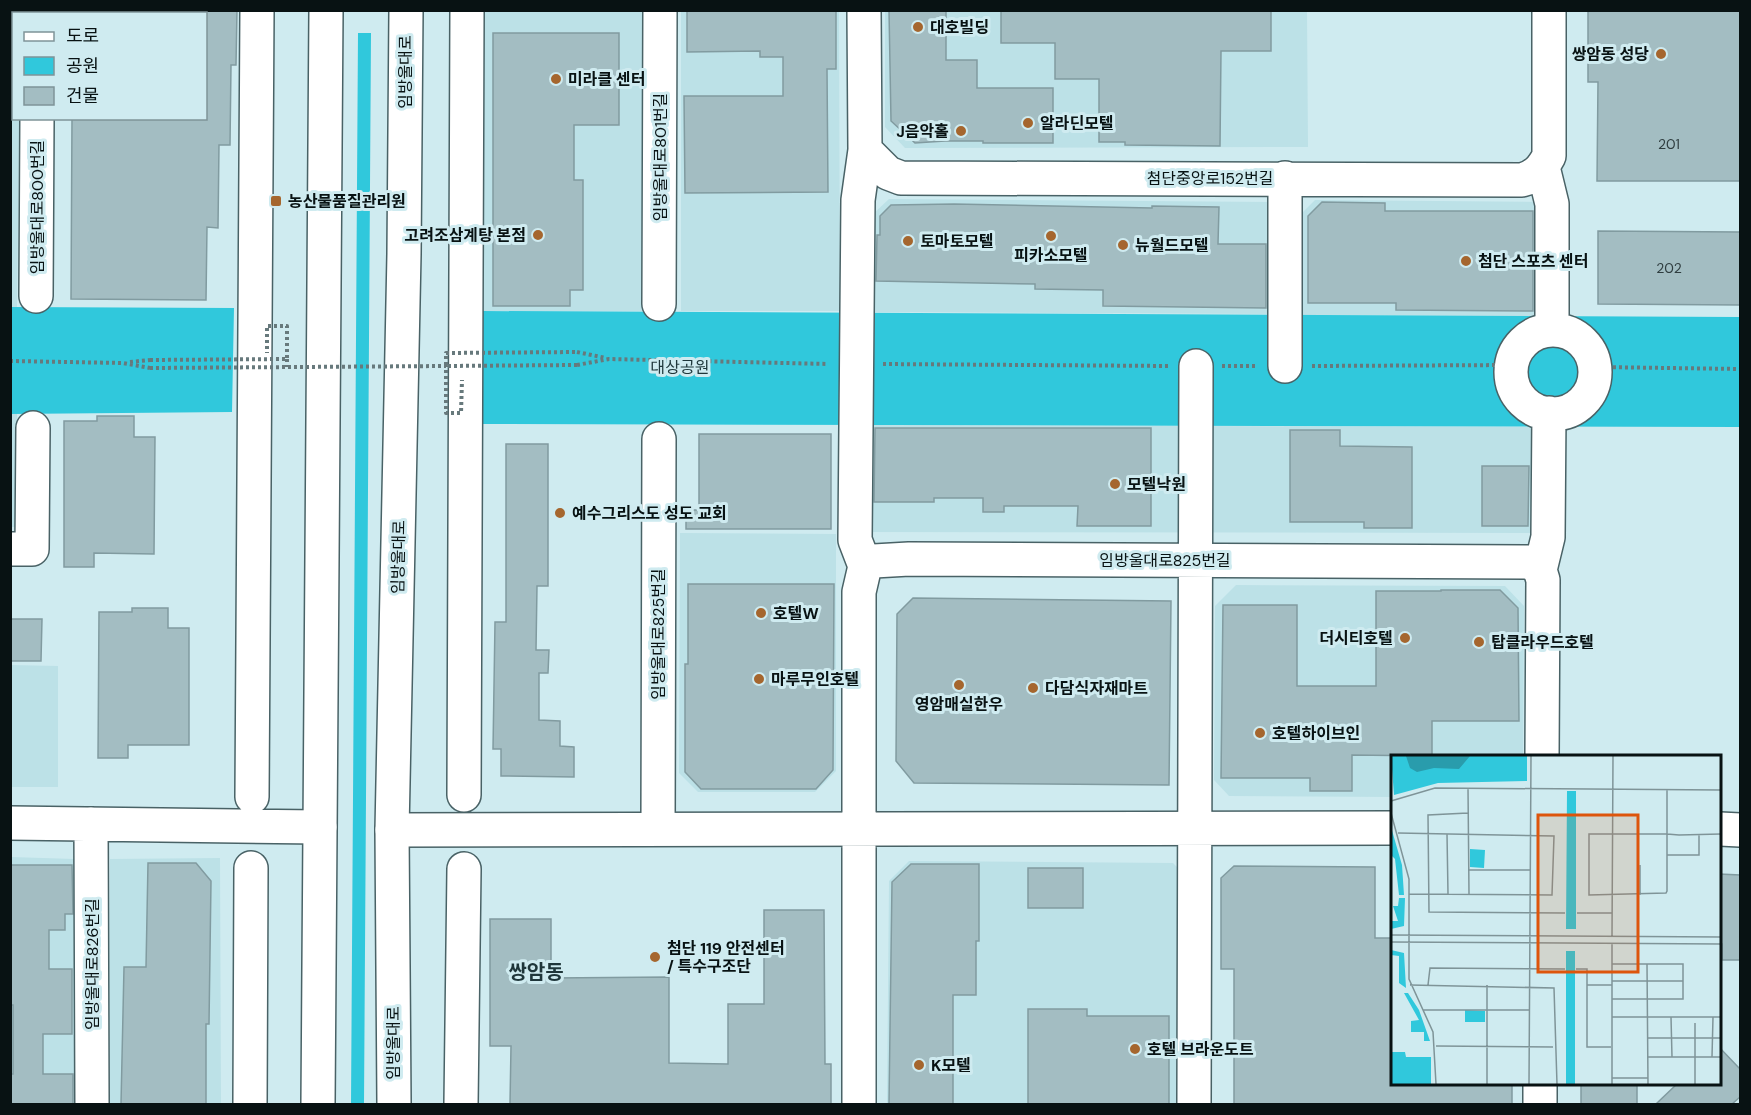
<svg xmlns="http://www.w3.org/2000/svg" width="1751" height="1115" viewBox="0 0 1751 1115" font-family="'DM Sans','Noto Sans KR',sans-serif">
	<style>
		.built { fill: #bce1e7 }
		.green { fill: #30c8dc }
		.building { fill: #a3bdc2; stroke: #819ba0; stroke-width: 1.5 }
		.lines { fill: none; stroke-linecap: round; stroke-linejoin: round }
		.minor-casing { stroke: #496266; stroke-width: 36 }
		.major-casing { stroke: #496266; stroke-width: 36 }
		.path { stroke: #67797c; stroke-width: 4; stroke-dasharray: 3 3; stroke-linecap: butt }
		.minor { stroke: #fff; stroke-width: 33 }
		.major { stroke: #fff; stroke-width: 33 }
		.path-bridge { stroke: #67797c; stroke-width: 4; stroke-dasharray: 3 3; stroke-linecap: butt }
		.poi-dot { fill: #a5662e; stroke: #cfebf0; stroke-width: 2 }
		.labels { text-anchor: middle; stroke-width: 6; stroke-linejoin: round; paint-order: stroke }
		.number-label { font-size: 14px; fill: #2f3d3f }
		.poi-label { font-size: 16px; font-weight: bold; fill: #081213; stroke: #cfebf0; text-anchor: start }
		.street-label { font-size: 16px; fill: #081213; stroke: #cfebf0 }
		.park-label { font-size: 16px; fill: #1e363a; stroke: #cfebf0 }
		.quarter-label { font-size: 20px; font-weight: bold; fill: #1f363a; stroke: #cfebf0 }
		.inset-road { fill: none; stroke: #7f9498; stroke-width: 1.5 }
		.view { fill: #dd550c; fill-opacity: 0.15; stroke: #dd550c; stroke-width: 3 }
		.inset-edge { fill: none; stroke: #081213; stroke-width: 3 }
	</style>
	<rect width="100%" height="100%" fill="#cfebf0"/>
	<!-- built -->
	<path class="built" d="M10 11H20V13L14 14V118L19 119 17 307H10Z
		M482 11H642V311H482Z
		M681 11H839L840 311H681Z
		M885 11H1307L1308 147 905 148 885 127Z
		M889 199 1274 202 1273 314 871 312 872 215Z
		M1315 200 1541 202 1540 316 1299 315 1300 215Z
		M11 414H17L16 527H11Z
		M863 425 1535 427V533L863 532Z
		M680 533 836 534V771L815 792H698L679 773Z
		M1236 585 1505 586 1524 606 1523 756H1392V797L1229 796 1214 780 1215 606Z
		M11 665 58 666V787H11Z
		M11 857 74 859 81 864 80 1104H11Z
		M220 858 221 1104H109L110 859Z
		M909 861 1173 863 1187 877 1185 1104H887L889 881Z"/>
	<!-- green -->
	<path class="green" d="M358 33H371L364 1104H351Z
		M11 307 234 308 232 412 11 414Z
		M482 311 1740 317V427L483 424Z"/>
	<!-- building -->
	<path class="building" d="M206 10H237L236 65H231L230 145H219L218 228 207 227 206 300 71 299 72 118H206Z
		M687 10H836V69H827L828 192 685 193 684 96H783V57H760V51L687 52Z
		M889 10H946V60H977V88H1053V143H983V141H945L915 143 891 121Z
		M1001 10H1271V51H1221L1220 146 1125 145V142H1099V79H1055V43H1001Z
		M1588 10 1740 11V181H1597L1598 82H1588Z
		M493 33H619V125H574V180H583V290H570V306H493Z
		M1322 202 1385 203V211H1533V311L1396 310V303H1308V216Z
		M954 204 1152 208V206L1219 207 1218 244H1266V308L1103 306V290L1035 289V284L876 281 877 235H880V216L891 205Z
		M1598 231 1740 232V305L1598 304Z
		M97 416H134V437H155L154 554 94 553V567H64V421H97Z
		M875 428H1151V526H1077L1078 506H1004V512H983V498H934V502H874Z
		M1290 430H1340V446L1412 447V528H1364V522H1290Z
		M699 434H831V529H686V510H699Z
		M506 444H548V586H537L536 650H549L548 673H539V720L560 721V746L574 747V777L501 776V749H493L495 622H506Z
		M1482 466H1529L1528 526H1482Z
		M688 584H834L833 770 816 789H701L685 772V664H688Z
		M1441 590H1500L1518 608 1519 721H1432V756L1352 755V791H1310V778H1221L1223 605H1297V686H1376V591H1441Z
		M913 598 1171 601 1169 785 914 783 896 761 897 614Z
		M132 608H168V628H189V745H128V758H98L99 612H132Z
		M10 619H42L41 661H10Z
		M148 863H196L211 881 209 1024H206V1104H121L124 967H146Z
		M911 864H979V941H976V995H953V1104H889L892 882Z
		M10 865H72L73 914H65V930H49V969H72V1034H43V1074H73V1104H10V1074H13V1005H10Z
		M1234 866 1375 867V938H1392V1083H1512V1104H1234V969H1221V878Z
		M1028 868H1083V908H1028Z
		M1719 874 1740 875V960H1722V944H1719Z
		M764 910H824L825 1064H831V1104H510L511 1046H490V919H551V978L669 977V1063L728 1064V1004H764Z
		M1028 1009H1087V1016H1169V1104H1028Z
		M1719 1047 1740 1069V1097L1732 1104H1656L1678 1083H1719Z
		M1581 1083H1637V1104H1581Z"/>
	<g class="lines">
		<defs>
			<path id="minor" d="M864 10 865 150 888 173 901 178 1522 180C1536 176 1542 169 1549 156V10
				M38 14V10
				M865 150 858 200 855 540 865 566
				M1543 167 1552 204V330
				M1285 178V366
				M36 296 37 118
				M659 304 660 10
				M1511 372a42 42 0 1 1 84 0a42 42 0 1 1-84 0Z
				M10 549H32L33 428
				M1540 570 1548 537 1549 413
				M464 795 467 10
				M252 797 257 10
				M10 823 320 827
				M91 824 92 1104
				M658 829 659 439
				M1720 829 1740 830
				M392 830 1392 828
				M250 1104 251 868
				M461 1104 464 869
				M859 1104V592L865 566 874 561 909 559 1531 562 1540 570 1543 580 1542 756
				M1194 1104 1196 366
				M1540 1104V1084"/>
			<path id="major" d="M318 1104 326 10
				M394 1104 392 830 404 254 406 10"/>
		</defs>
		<!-- minor casing -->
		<use href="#minor" class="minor-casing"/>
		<!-- major casing -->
		<use href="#major" class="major-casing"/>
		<!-- path -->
		<path class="path" d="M577 352 606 358
			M287 359V367
			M10 361 123 363 150 368
			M130 362 150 360
			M883 364 1170 366
			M577 365 609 359 828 364
			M1222 366H1257
			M1312 366 1512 365
			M1595 367 1740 369"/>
		<!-- minor -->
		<use href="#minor" class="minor"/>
		<!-- major -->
		<use href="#major" class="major"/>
		<!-- path-bridge -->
		<path class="path-bridge" d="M150 360 287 359V326H267V353
			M577 365 446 366V353L577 352
			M150 368 446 366V413H461L462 380"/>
	</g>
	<!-- markers -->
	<g class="poi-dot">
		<circle cx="918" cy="27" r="6"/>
		<circle cx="1661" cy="54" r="6"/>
		<circle cx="556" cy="79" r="6"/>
		<circle cx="1028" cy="123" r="6"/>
		<circle cx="961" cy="131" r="6"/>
		<rect x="270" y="195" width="12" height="12" rx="3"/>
		<circle cx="538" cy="235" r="6"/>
		<circle cx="1051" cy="236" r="6"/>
		<circle cx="908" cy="241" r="6"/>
		<circle cx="1123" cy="245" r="6"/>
		<circle cx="1466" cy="261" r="6"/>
		<circle cx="1115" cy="484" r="6"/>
		<circle cx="560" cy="513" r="6"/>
		<circle cx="761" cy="613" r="6"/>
		<circle cx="1405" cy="638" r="6"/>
		<circle cx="1479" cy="642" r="6"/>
		<circle cx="759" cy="679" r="6"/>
		<circle cx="959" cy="685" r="6"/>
		<circle cx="1033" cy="688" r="6"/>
		<circle cx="1260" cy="733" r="6"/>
		<circle cx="655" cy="957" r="6"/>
		<circle cx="1135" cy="1049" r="6"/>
		<circle cx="919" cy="1065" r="6"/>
	</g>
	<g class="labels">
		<!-- number labels -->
		<g class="number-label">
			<text x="1669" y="149">201</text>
			<text x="1669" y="273">202</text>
		</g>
		<!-- poi labels -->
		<g class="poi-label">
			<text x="930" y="33">대호빌딩</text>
			<text x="1649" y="60" text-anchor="end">쌍암동 성당</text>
			<text x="568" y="85">미라클 센터</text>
			<text x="1040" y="129">알라딘모텔</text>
			<text x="949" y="137" text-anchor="end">J음악홀</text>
			<text x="288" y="207">농산물품질관리원</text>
			<text x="526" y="241" text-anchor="end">고려조삼계탕 본점</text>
			<text x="920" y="247">토마토모텔</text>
			<text x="1135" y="251">뉴월드모텔</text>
			<text x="1051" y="261" text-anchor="middle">피카소모텔</text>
			<text x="1478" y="267">첨단 스포츠 센터</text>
			<text x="1127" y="490">모텔낙원</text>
			<text x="572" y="519">예수그리스도 성도 교회</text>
			<text x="773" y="619">호텔W</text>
			<text x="1393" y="644" text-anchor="end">더시티호텔</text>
			<text x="1491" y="648">탑클라우드호텔</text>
			<text x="771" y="685">마루무인호텔</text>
			<text x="1045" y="694">다담식자재마트</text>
			<text x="959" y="710" text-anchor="middle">영암매실한우</text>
			<text x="1272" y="739">호텔하이브인</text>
			<text x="667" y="954">첨단 119 안전센터<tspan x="667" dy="18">/ 특수구조단</tspan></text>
			<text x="1147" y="1055">호텔 브라운도트</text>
			<text x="931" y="1071">K모텔</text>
		</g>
		<!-- street labels -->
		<g class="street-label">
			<text transform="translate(405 72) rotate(-90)" y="6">임방울대로</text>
			<text transform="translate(660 157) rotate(-90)" y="6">임방울대로801번길</text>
			<text x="1210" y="184">첨단중앙로152번길</text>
			<text transform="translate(37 207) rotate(-90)" y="6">임방울대로800번길</text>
			<text transform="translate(398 557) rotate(-89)" y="6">임방울대로</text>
			<text x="1165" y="566">임방울대로825번길</text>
			<text transform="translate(658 634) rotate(-90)" y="6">임방울대로825번길</text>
			<text transform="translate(92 964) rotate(-90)" y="6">임방울대로826번길</text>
			<text transform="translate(393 1043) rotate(-90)" y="6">임방울대로</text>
		</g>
		<!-- park labels -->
		<g class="park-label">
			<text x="680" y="373">대상공원</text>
		</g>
		<!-- quarter labels -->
		<g class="quarter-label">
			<text x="536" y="979">쌍암동</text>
		</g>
	</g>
	<!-- overview -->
	<g transform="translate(1391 755)">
		<rect width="330" height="330" fill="#cfebf0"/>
		<path d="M0 1H136V26L47 28 3 40ZM176 36H185V174H175ZM0 72 11 110 13 140H8L4 104 0 100ZM79 94 94 95 93 113 79 112ZM8 143H14L13 171 0 174V166H7L2 151H7ZM0 195 13 198 15 233 8 228V201L0 200ZM175 196H184V329H175ZM13 238H17L28 255 39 286H33V277H20V266L28 265ZM74 255 94 256V267H74ZM0 297H14L15 302H40V329H0Z" fill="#30c8dc"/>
		<path d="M15 1H79L68 14 43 13 26 17 19 13Z" fill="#299cac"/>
		<path class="inset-road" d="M77 33 78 139M276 34V136L275 138 198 140V79H276L288 80 330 79M0 46 44 33 330 35M0 58 18 124V224L42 277 45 329M77 58 37 60 38 157 174 158M7 78 163 81 161 140 18 139M56 79 57 139M276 100H308V80M77 115H139M249 140V110M186 158H221M0 180 330 182M221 181 222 1M0 187 330 189M221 209H292V244H221M256 209 257 329M185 214H196V292H220M221 226H292M19 230 163 233 166 329M37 230 39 213 174 214M196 230H221M32 255H138M221 262H330M280 262 281 302M257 283H330M45 291 162 292M257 302H330M321 302 322 262M221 323H257M96 329V230M138 329 140 1M221 329V188M304 329V268"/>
		<path class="view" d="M147 60H247V217H147Z"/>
		<rect width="330" height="330" class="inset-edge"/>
	</g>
	<!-- border -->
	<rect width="1751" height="1115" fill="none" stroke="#081213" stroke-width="24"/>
	<!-- legend -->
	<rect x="12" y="12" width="195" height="108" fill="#cfebf0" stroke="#7f9498" stroke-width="1.5"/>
	<rect x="24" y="32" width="30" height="9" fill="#ffffff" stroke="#7f9498" stroke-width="1.5"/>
	<text x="66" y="42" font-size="18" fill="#081213">도로</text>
	<rect x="24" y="57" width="30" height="18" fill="#30c8dc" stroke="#7f9498" stroke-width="1.5"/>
	<text x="66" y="72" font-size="18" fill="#081213">공원</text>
	<rect x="24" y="87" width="30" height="18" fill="#a3bdc2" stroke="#7f9498" stroke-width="1.5"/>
	<text x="66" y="102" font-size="18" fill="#081213">건물</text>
</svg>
